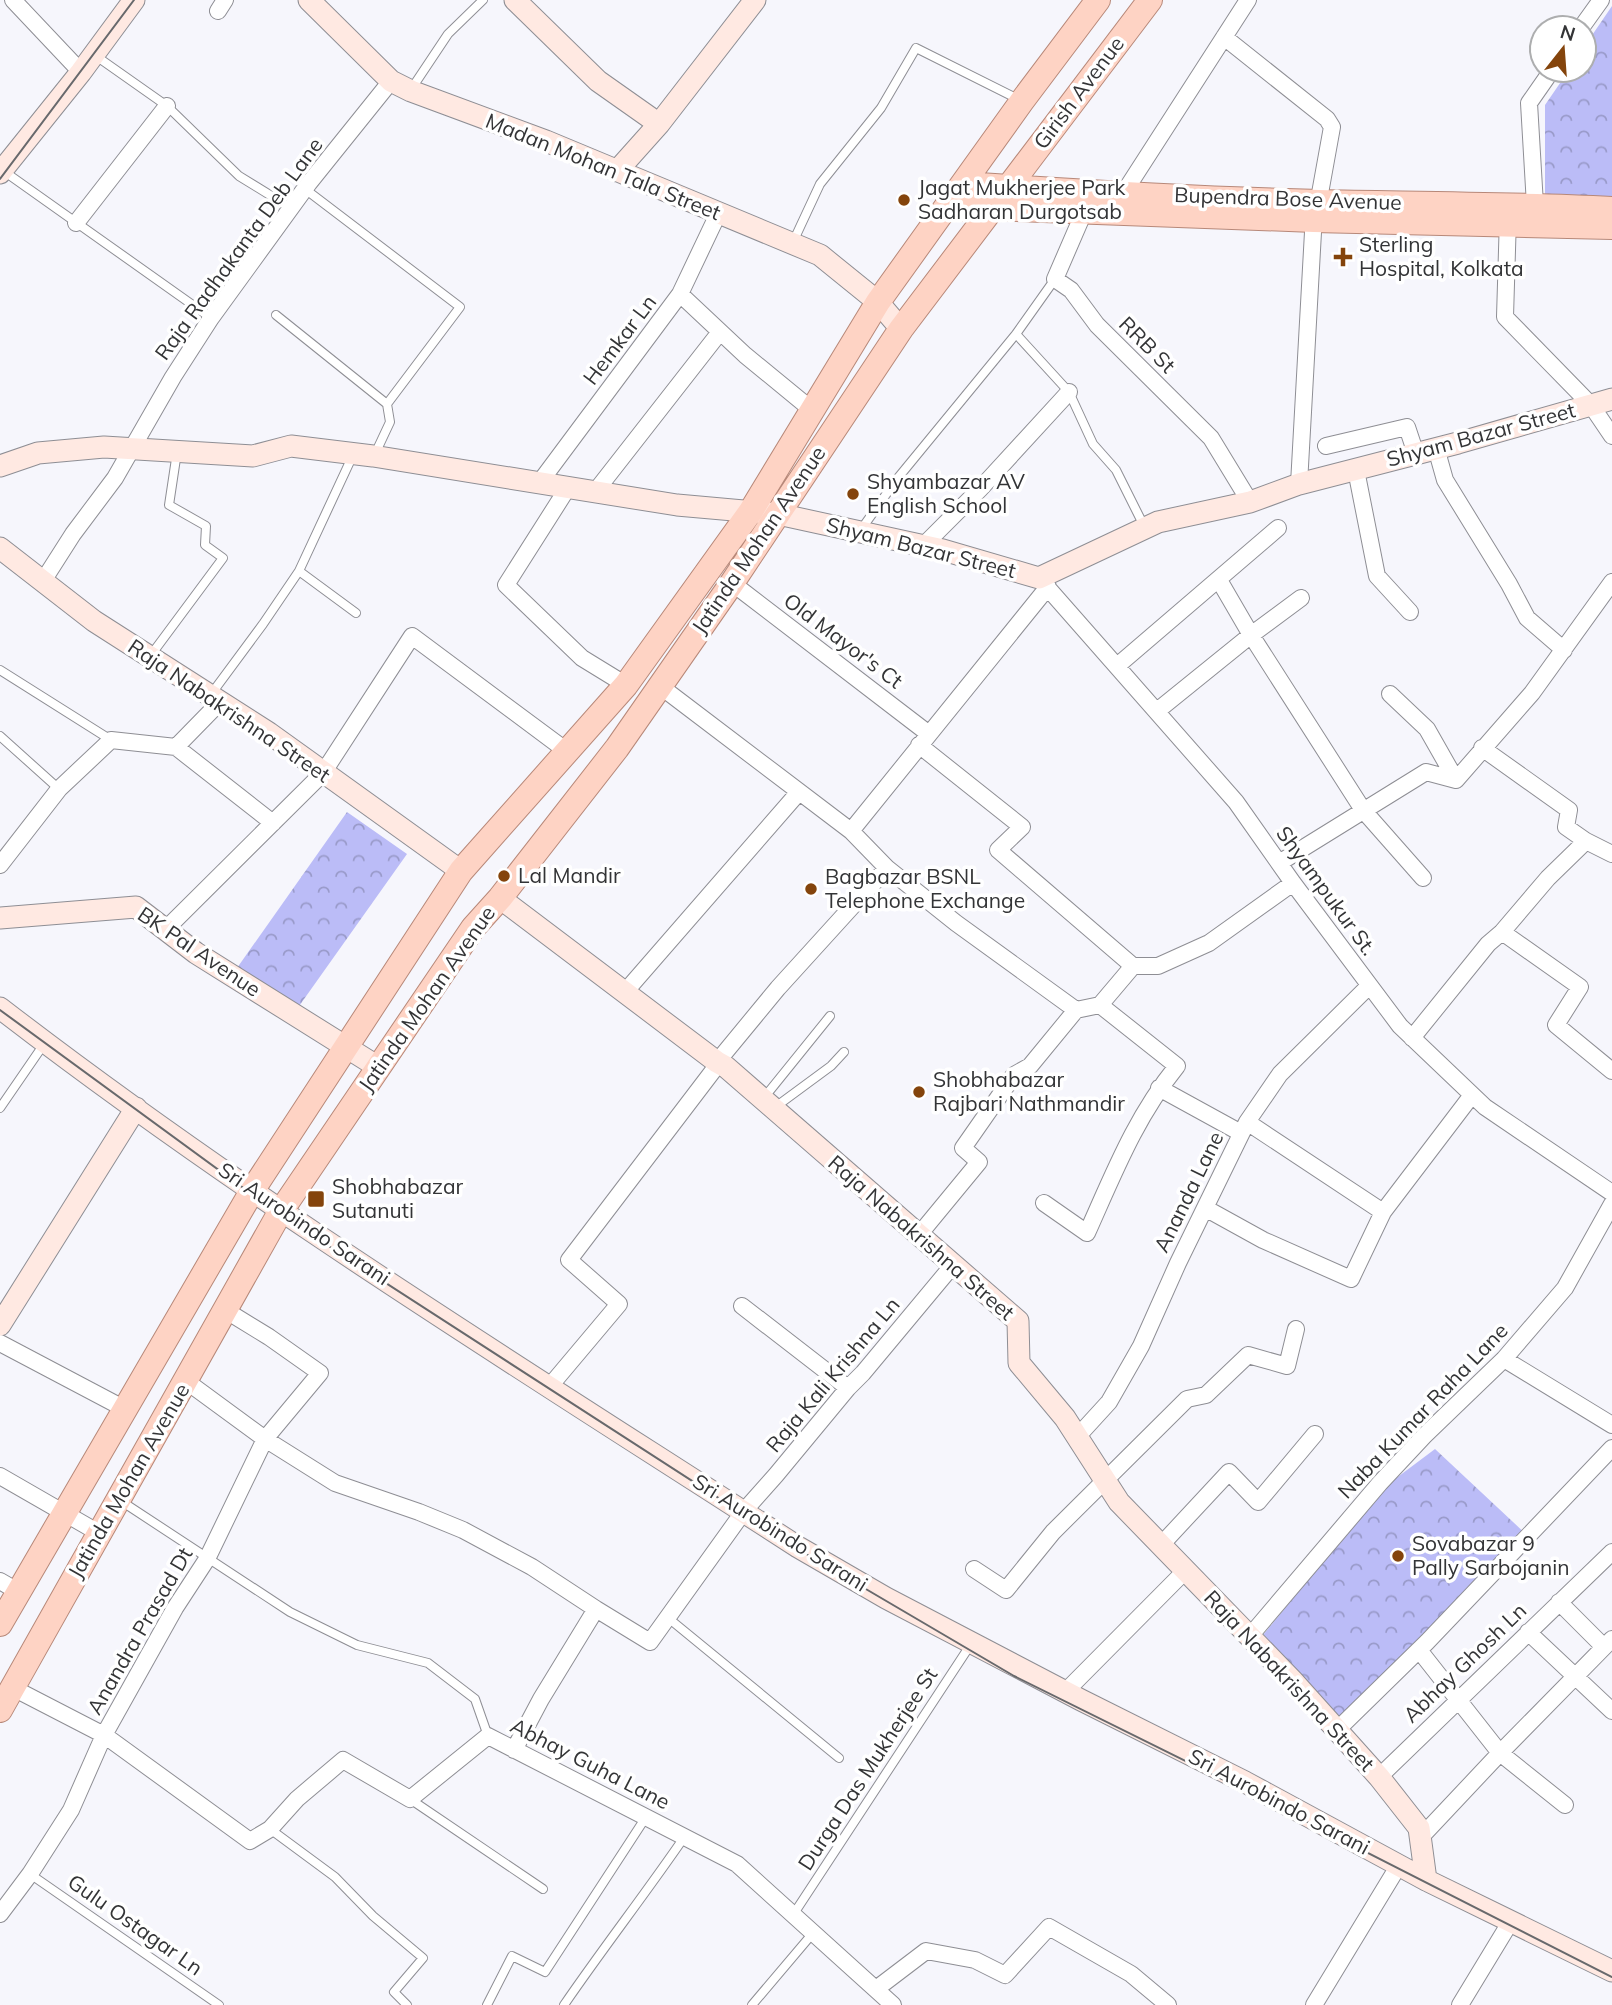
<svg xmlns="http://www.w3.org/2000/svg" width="1612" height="2005" viewBox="0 0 1612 2005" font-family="Mulish,sans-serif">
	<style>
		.park { fill: url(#park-crowns) }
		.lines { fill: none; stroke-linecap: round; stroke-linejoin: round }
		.lane-casing { stroke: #8e8e94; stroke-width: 10 }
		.street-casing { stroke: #8e8e94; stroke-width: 18 }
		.secondary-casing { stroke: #8e8e94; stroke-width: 23 }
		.primary-casing { stroke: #b78879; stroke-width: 26 }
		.lane { stroke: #fff; stroke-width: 8 }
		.street { stroke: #fff; stroke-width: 16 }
		.secondary { stroke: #ffe9e2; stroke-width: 21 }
		.primary { stroke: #fed3c4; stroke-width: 24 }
		.tram { stroke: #68696c; stroke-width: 2 }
		.poi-dot { fill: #84440c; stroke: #fff; stroke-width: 2.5 }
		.labels { text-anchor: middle; stroke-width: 7; stroke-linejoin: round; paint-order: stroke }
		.street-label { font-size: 21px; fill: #333436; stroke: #fff }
		.poi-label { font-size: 21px; fill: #333436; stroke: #fff; text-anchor: start }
	</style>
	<defs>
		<pattern id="park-crowns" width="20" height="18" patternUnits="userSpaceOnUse" patternTransform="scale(1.75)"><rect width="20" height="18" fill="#bbbcf7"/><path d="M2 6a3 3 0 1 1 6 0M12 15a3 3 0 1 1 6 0" fill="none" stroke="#999ac9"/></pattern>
	</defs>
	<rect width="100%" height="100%" fill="#f6f6fc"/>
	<!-- park -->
	<path class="park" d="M1612 6V200L1545 197V105L1569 70H1584V47Z
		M347 812 407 854 297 1009 237 968Z
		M1435 1449 1528 1536 1341 1721 1263 1635 1383 1488Z"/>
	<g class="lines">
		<defs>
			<path id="lane" d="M96 56 167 106 239 176 291 208
				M412 88 448 34 483 0
				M5 172 211 318
				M305 189 460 307 387 404 390 422 375 454
				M793 242 820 184 881 108 916 48 1020 100
				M276 315 387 404
				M1016 334 1069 392 1093 444 1116 470 1145 528
				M860 531 897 479 1016 334 1055 279
				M299 571 356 613
				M151 655 223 558 205 545 206 526 169 505 177 452
				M0 670 111 740
				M212 693 263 624 299 571 353 455
				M0 736 59 789
				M763 1099 830 1016
				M0 1108 44 1044
				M774 1108 831 1066 844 1052
				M121 1501 290 1612 357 1645 428 1663 475 1699 488 1736
				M667 1617 839 1758
				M410 1799 543 1889
				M270 1829 335 1877 373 1916 423 1958 394 1992 407 2005
				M30 1874 219 2005
				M793 1915 971 1644
				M487 2005 512 1956 545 1972 646 1817
				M564 2005C603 1948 646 1893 685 1836
				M752 2005 813 1933"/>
			<path id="street" d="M13 0 81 72
				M218 11 225 0
				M1581 28 1601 0
				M1224 37 1327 119 1332 127 1313 232 1299 484
				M1123 194 1248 0
				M1535 205 1529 103 1552 70
				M1084 212 1055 279 1071 290 1097 325 1211 438 1250 502
				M1508 217 1505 317 1591 405 1612 436
				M76 223 167 106
				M680 294 745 355 812 410
				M1326 446 1407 427 1416 454
				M1436 448 1445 480 1509 584 1527 618 1564 650
				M1356 470 1377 576 1410 612
				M540 482 680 294 718 214
				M567 489 506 585 582 658 626 685
				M595 492 720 332
				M924 545 980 489 1069 392
				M1039 578 1236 802 1293 883 1400 1026 1485 1107 1612 1193
				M1219 580 1251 635 1363 810 1423 878
				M43 581 73 534 115 478 173 377 211 318 309 183 391 81
				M732 583 929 734
				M1117 666 1278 528
				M660 686 851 831 887 868 956 923 1076 1010 1100 1005 1177 1066C1135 1118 1114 1173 1087 1233L1044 1203
				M1390 694 1427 729 1456 780
				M1157 711 1251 635 1301 598
				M919 745 1022 827 998 850 1133 966
				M176 747 273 823
				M1482 748 1569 810 1566 827 1586 841 1612 854
				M851 831 1048 587
				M1279 863 1426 772 1456 780 1532 693 1612 582
				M0 865 59 789 111 740 176 747 220 702
				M166 929 323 773 412 636 568 752
				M1502 932 1580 987 1556 1025 1612 1071
				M625 992 799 792
				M1100 1005 1133 966H1158L1209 943 1293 883
				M1412 1038 1488 944 1502 932 1548 878 1586 841
				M717 1062 778 988 887 868
				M1159 1088 1241 1133
				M1247 1122 1383 1212
				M1205 1208 1263 1240 1351 1279 1383 1212 1472 1095
				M918 1236 979 1162 963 1148 1014 1075 1030 1066 1076 1010
				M742 1306 848 1388
				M0 1343 125 1409
				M1504 1359 1612 1425
				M186 1381 265 1439 335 1483 419 1512 463 1530 532 1567 596 1609 650 1642 744 1511 776 1475 848 1388 863 1373 953 1265
				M550 1386 619 1304 569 1260 719 1063
				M1077 1437 1109 1402 1141 1346 1178 1263 1247 1122 1280 1074 1369 986
				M0 1476 99 1533
				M1161 1545 1229 1472 1258 1502 1315 1434
				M974 1569 1006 1590 1053 1532 1187 1399 1206 1395 1248 1355 1287 1366 1296 1329
				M0 1581 19 1592
				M1559 1602 1604 1647
				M1528 1632 1612 1711
				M1250 1636 1380 1483 1424 1436 1504 1359 1565 1288 1612 1204
				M1419 1650 1500 1753 1565 1805
				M13 1688 104 1735 250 1841 270 1829 297 1799 343 1760 410 1799 488 1736 737 1864 893 2005
				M1065 1692 1186 1570
				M1337 1730 1427 1642 1612 1448
				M514 1750 541 1699 596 1609
				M1379 1777 1612 1552
				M1420 1838 1500 1753 1612 1639
				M0 1914 30 1874 71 1810 104 1735 175 1608 207 1559 265 1439 320 1373 269 1337 225 1310
				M876 1989 926 1951 975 1960 1005 1975 1049 1927 1131 1974 1168 2005
				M1314 2005 1399 1865
				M1460 2005 1511 1921"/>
			<path id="secondary" d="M309 0 391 81 411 91 546 141 820 255 878 302 901 329
				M515 0 598 81 659 124
				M617 171 659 124 755 0
				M0 173 81 72 134 0
				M0 466 38 453 104 447 253 456 291 446 373 456 677 505 778 514 943 550 1039 578 1158 522 1250 502 1299 484 1458 443 1612 399
				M0 548 94 621 269 733 461 871
				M500 898 717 1062 726 1067 1018 1321 1019 1363 1065 1418 1119 1502 1292 1680 1379 1777 1419 1828 1426 1880
				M0 918 136 907 196 953 378 1067
				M0 1008C254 1204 529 1373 798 1547L886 1598 1081 1700 1245 1782 1426 1880 1612 1971
				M0 1325 136 1108"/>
			<path id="primary" d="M963 184C1082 192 1201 199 1319 202 1417 204 1514 204 1612 209
				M946 209 991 208 1314 220 1612 227
				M0 1624 252 1191 461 871 626 685 751 511 878 302 1022 101 1098 0
				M0 1710 279 1214 473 928 500 898 617 748 732 583 901 329 1150 0"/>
		</defs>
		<!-- lane casing -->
		<use href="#lane" class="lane-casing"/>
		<!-- street casing -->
		<use href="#street" class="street-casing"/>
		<!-- secondary casing -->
		<use href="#secondary" class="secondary-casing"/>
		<!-- primary casing -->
		<use href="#primary" class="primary-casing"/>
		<!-- lane -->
		<use href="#lane" class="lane"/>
		<!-- street -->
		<use href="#street" class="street"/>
		<!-- secondary -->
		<use href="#secondary" class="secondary"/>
		<!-- primary -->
		<use href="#primary" class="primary"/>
		<!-- tram -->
		<path class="tram" d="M0 179 134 0
			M0 1010 279 1214 796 1548 1014 1676 1242 1789 1612 1977"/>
	</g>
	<!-- markers -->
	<g class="poi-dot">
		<circle cx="904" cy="200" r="7"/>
		<path d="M1339.5 246.5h7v7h7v7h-7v7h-7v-7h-7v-7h7z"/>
		<circle cx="853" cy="494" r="7"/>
		<circle cx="504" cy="876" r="7"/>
		<circle cx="811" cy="889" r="7"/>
		<circle cx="919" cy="1092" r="7"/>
		<rect x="307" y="1190" width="18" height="18" rx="3.5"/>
		<circle cx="1398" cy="1556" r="7"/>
	</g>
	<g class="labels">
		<!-- street labels -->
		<g class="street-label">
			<text transform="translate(1079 93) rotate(-53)" y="7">Girish Avenue</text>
			<text transform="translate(603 167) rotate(22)" y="7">Madan Mohan Tala Street</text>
			<text transform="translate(1288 199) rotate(2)" y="7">Bupendra Bose Avenue</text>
			<text transform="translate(239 249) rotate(-54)" y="7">Raja Radhakanta Deb Lane</text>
			<text transform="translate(620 340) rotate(-53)" y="7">Hemkar Ln</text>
			<text transform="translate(1147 345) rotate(45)" y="7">RRB St</text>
			<text transform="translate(1481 435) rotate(-15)" y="7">Shyam Bazar Street</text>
			<text transform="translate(759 540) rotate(-56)" y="7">Jatinda Mohan Avenue</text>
			<text transform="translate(921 548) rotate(14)" y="7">Shyam Bazar Street</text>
			<text transform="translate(843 641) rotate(37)" y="7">Old Mayor's Ct</text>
			<text transform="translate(229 711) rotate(34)" y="7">Raja Nabakrishna Street</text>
			<text transform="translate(1326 891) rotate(54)" y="7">Shyampukur St.</text>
			<text transform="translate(199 952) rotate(34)" y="7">BK Pal Avenue</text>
			<text transform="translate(427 999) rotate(-55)" y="7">Jatinda Mohan Avenue</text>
			<text transform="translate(1189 1192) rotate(-64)" y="7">Ananda Lane</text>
			<text transform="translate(304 1224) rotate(34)" y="7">Sri Aurobindo Sarani</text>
			<text transform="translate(921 1238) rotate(41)" y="7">Raja Nabakrishna Street</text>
			<text transform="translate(833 1375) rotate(-50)" y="7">Raja Kali Krishna Ln</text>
			<text transform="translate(1423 1411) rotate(-46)" y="7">Naba Kumar Raha Lane</text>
			<text transform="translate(129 1481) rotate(-60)" y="7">Jatinda Mohan Avenue</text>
			<text transform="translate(780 1533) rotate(32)" y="7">Sri Aurobindo Sarani</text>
			<text transform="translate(140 1631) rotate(-60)" y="7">Anandra Prasad Dt</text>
			<text transform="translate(1465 1663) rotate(-44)" y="7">Abhay Ghosh Ln</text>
			<text transform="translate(1289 1681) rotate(47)" y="7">Raja Nabakrishna Street</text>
			<text transform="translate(590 1764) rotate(27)" y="7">Abhay Guha Lane</text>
			<text transform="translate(868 1769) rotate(-57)" y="7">Durga Das Mukherjee St</text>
			<text transform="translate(1279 1802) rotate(28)" y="7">Sri Aurobindo Sarani</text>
			<text transform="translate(135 1925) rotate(35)" y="7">Gulu Ostagar Ln</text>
		</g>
		<!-- poi labels -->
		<g class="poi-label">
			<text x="918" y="195">Jagat Mukherjee Park<tspan x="918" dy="24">Sadharan Durgotsab</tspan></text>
			<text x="1359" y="252">Sterling<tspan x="1359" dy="24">Hospital, Kolkata</tspan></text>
			<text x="867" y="489">Shyambazar AV<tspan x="867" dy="24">English School</tspan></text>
			<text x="518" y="883">Lal Mandir</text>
			<text x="825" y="884">Bagbazar BSNL<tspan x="825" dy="24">Telephone Exchange</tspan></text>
			<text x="933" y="1087">Shobhabazar<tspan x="933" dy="24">Rajbari Nathmandir</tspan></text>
			<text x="332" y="1194">Shobhabazar<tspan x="332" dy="24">Sutanuti</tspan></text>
			<text x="1412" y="1551">Sovabazar 9<tspan x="1412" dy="24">Pally Sarbojanin</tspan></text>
		</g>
	</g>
	<!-- north arrow -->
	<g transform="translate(1563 49) rotate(17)"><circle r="33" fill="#ffffff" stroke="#adaeaf" stroke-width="2"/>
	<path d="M0-5L12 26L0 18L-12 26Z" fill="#84440c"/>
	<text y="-10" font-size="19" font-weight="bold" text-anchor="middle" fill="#333436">N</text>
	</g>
</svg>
